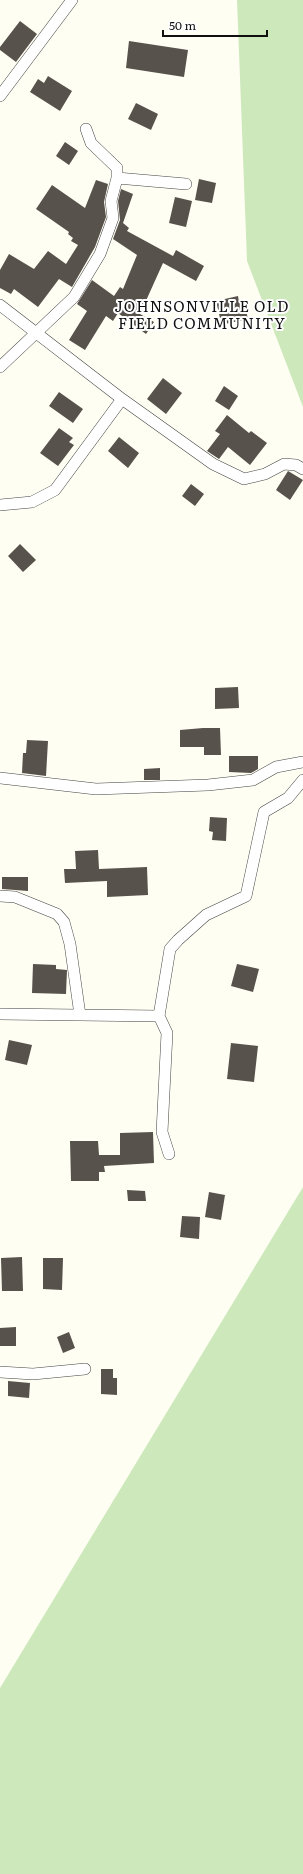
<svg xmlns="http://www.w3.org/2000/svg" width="303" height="1874" viewBox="0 0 303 1874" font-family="Literata,serif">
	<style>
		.green { fill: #cde9bc }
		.building { fill: #58524c }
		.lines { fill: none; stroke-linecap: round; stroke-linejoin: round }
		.minor-casing { stroke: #434343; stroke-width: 12 }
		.minor { stroke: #fff; stroke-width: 11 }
		.labels { text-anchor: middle; stroke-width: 4; stroke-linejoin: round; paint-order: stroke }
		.neighbourhood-label { font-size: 15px; letter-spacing: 1px; fill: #101010; stroke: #fff }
	</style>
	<rect width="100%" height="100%" fill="#fffef3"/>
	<!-- green -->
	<path class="green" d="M237 0H303V407L247 261Z
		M303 1187V1874H0V1688Z"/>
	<!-- building -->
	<path class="building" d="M20 21 37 34 16 62 0 50V47Z
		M129 41 188 50 184 77 126 68Z
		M48 76 72 91 60 111 30 92 38 79 44 83Z
		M136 103 158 114 151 130 128 119Z
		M65 142 78 151 69 165 56 156Z
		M199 179 216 183 212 203 195 200Z
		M96 180 108 184 104 202 106 217 95 247 72 287 59 279 38 307 14 289 11 294 0 288V270L9 254 34 269 48 251 66 264 78 245 71 241 73 238 68 234 69 232 36 209 52 185 85 208Z
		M121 189 133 194 123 223 129 228 127 231 173 256 176 250 204 266 196 281 163 263 140 314 154 322 146 334 118 313 113 321 106 316 85 350 69 340 87 311 77 304 92 280 114 296 120 287 123 289 137 255 113 239 120 220 118 201Z
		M175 197 192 201 186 227 169 223Z
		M238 296 239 302H244L248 319 225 324 223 317 220 318 216 301Z
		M163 378 182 393 166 414 147 399Z
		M224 386 238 396 229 410 215 401Z
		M59 392 83 409 73 423 49 406Z
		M227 415 249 433 251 431 267 443 250 465 228 447 219 459 207 451 220 434 215 431Z
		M59 428 73 438 69 442 74 445 58 466 40 453Z
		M119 437 139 453 128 468 108 451Z
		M288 471 303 480 290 500 276 490Z
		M191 484 204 494 195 506 182 496Z
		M20 544 36 560 23 572 8 556Z
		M238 687 239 708 215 709V688Z
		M203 728H220L221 755H204V747H180V730Z
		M27 740 48 741 46 776 22 773 23 753H26Z
		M229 756H258V769L251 773 229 772Z
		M160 768V780H144V769Z
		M210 817 227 818 226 841 212 840 213 832 209 831Z
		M98 850 99 869 147 867 148 895 107 897V881L65 883 64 869H76L75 851Z
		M2 877H28V891L2 889Z
		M33 964 56 965V969L67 970 66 994 32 993Z
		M237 964 259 969 253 992 231 986Z
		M9 1040 32 1045 27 1065 5 1060Z
		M231 1043 258 1046 254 1082 227 1079Z
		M153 1132 154 1163 104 1166 105 1172H99V1181H71L70 1141H98L99 1155H120V1133Z
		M127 1190 145 1191 146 1201H128Z
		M209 1192 225 1195 221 1220 205 1217Z
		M182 1216 200 1217 199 1239 180 1237Z
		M22 1257 23 1291H2L1 1258Z
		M43 1258H63L62 1290 43 1289Z
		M16 1327V1346H0V1328Z
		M69 1332 75 1348 63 1353 57 1337Z
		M101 1369H113V1378H117V1395L101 1394Z
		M8 1381 30 1383 29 1398 8 1396Z"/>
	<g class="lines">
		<defs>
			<path id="minor" d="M0 96 72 0
				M117 178 186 184
				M0 305 122 399 213 464 244 479 265 474 284 464 296 465 303 469
				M0 367 74 297 100 254 113 218 111 201 117 178V168L91 143 86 129
				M0 505 32 502 55 490 122 399
				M0 778 96 789 208 785 253 780 276 767 303 762
				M0 896 15 897 57 914 64 922 70 944 80 1015
				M0 1014 159 1016
				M169 1154 162 1132 167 1033 159 1016 170 949 178 940 206 915 246 896 264 812 288 798 303 780
				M0 1372 33 1374 85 1369"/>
		</defs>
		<!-- minor casing -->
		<use href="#minor" class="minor-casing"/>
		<!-- minor -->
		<use href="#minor" class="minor"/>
	</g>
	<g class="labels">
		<!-- neighbourhood labels -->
		<g class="neighbourhood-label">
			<text x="202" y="312">JOHNSONVILLE OLD<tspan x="202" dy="17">FIELD COMMUNITY</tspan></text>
		</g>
	</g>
	<!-- scale -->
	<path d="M163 30v6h104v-6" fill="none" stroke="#101010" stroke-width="2"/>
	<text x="169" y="30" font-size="12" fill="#101010" stroke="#ffffff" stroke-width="3" paint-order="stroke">50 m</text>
</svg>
